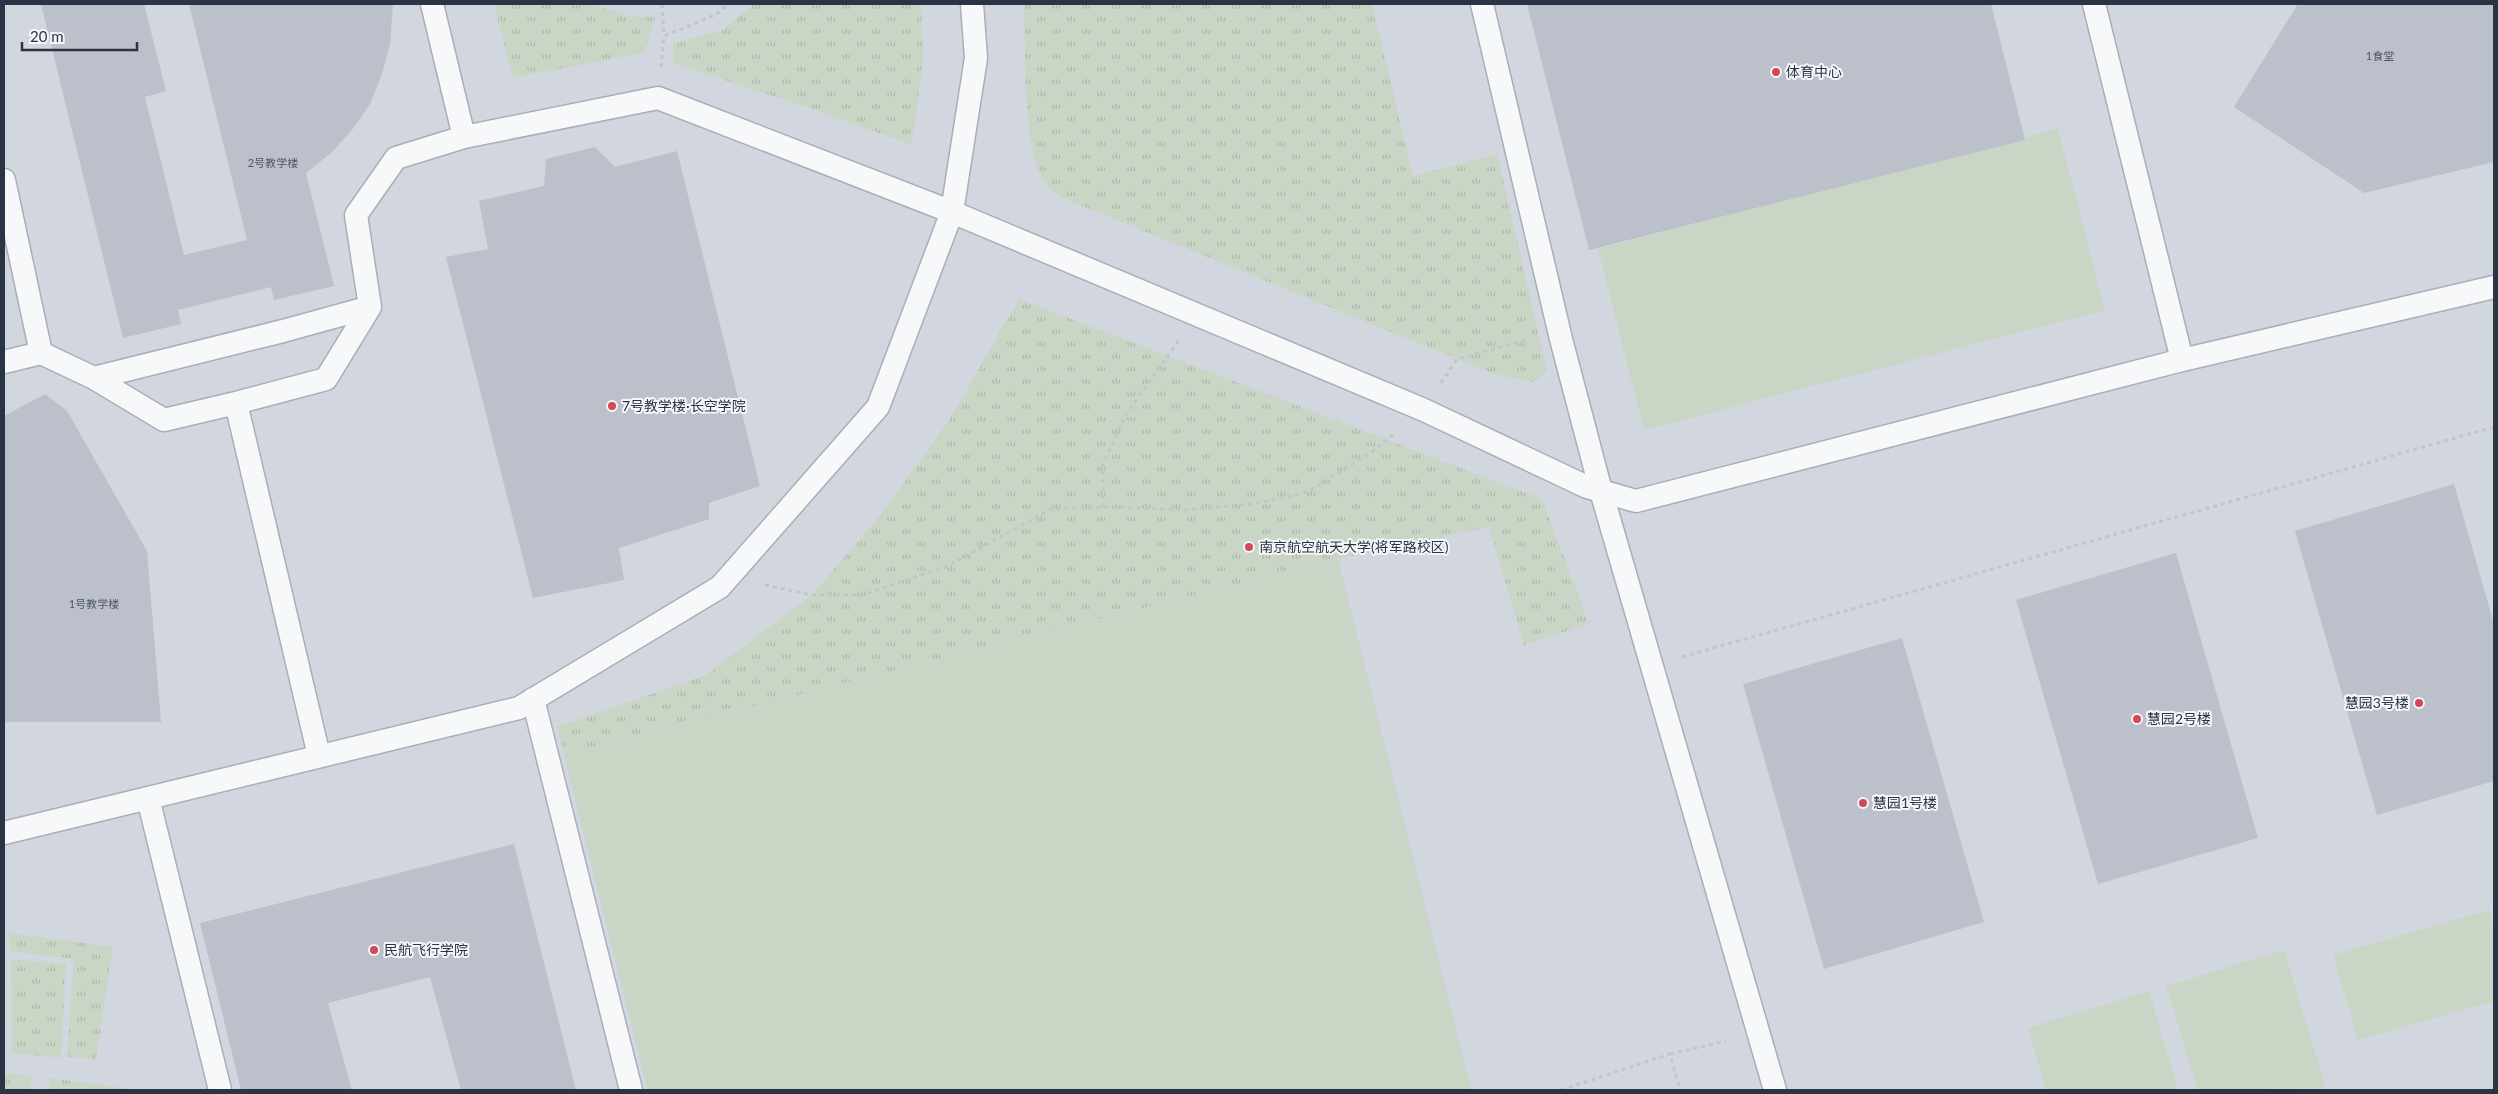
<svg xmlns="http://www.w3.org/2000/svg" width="2498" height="1094" viewBox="0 0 2498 1094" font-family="Lato,'Noto Sans SC',sans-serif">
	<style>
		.built { fill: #d2d6de }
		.grass { fill: url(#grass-tufts) }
		.pitch { fill: #c9d6c5 }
		.building { fill: #bbc0ca }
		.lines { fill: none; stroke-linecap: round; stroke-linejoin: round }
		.lane-casing { stroke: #a9aeb7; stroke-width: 25 }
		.path { stroke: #c2c5cb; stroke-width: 3; stroke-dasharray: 4 4; stroke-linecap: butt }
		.lane { stroke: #f7f8fa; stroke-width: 22 }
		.poi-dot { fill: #d1495b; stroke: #f4f6f9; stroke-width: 2 }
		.labels { text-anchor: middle; stroke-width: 4; stroke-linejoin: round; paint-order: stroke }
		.number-label { font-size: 11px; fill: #4f5766 }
		.poi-label { font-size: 14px; fill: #2b3445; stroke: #f4f6f9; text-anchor: start }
	</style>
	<defs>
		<pattern id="grass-tufts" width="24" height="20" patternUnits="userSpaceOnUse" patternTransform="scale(1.25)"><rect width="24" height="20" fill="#c9d6c5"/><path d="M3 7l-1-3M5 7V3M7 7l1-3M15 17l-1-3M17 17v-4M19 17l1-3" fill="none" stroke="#adb8ab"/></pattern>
	</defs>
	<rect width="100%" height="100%" fill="#e4e7ec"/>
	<!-- built -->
	<path class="built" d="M4 4H2494V1090H4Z"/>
	<!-- grass -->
	<path class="grass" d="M494 4H592L629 16 655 17 645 52 513 78Z
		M754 4H921L923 59 912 145 821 112 673 63V44L723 30Z
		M1024 4H1372L1413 176 1497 154 1547 371 1533 382 1494 374 1060 197C1054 192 1044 185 1041 177 1022 126 1026 58 1024 4Z
		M1019 299 1542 499 1589 624 1524 645 1489 527 1338 559 564 754 557 727 706 675 812 595 882 513 950 419Z
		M8 933 113 947 96 1059 67 1057 74 959 11 951Z
		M11 959 66 964 61 1058 12 1053Z
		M4 1073 31 1076V1090H4Z
		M49 1078 139 1090H49Z"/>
	<!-- pitch -->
	<path class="pitch" d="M2058 129 2105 310 1644 430 1598 249Z
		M1338 559 1471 1090H648L564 754Z
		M2489 910 2494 928V1001L2358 1040 2333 955Z
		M2284 950 2326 1088 2198 1090 2166 986Z
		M2149 991 2178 1090H2046L2028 1028Z"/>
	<!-- building -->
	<path class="building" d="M41 4H144L166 91 145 97 184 255 247 240 189 4H393L390 44 382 74 370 104 352 130 331 153 306 173 334 286 274 300 271 287 178 310 181 324 123 338Z
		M1527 4H1991L2025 140 1589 250Z
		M2298 4H2494V162L2364 193 2234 107Z
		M595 147 615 167 677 151 760 486 709 503V519L619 548 624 580 533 598 446 257 488 249 479 201 544 186 546 159Z
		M45 394 67 411 147 551 161 722H4V416Z
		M2454 484 2494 624V781L2377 815 2295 531Z
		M2176 553 2258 838 2098 884 2016 600Z
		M1902 638 1984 922 1824 969 1743 684Z
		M514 844 576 1090H461L430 977 328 1003 352 1090H241L200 923Z"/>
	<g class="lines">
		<defs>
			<path id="lane" d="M432 4 464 137 658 98 952 212 1424 410 1587 487 1636 501 2182 360 2494 287
				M1482 4 1561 339 1601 491 1775 1090
				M2094 4 2182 360
				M4 180 41 353 94 378 283 331 370 307 356 215 396 158 464 137
				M4 362 41 353
				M94 378 164 420 236 403
				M533 699 631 1090
				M319 756 236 403 326 379 370 307
				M148 798 220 1090
				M4 833 519 708 720 587 878 407 952 212 976 58 972 4"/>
		</defs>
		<!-- lane casing -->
		<use href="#lane" class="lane-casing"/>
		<!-- path -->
		<path class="path" d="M662 4 664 36
			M661 67 664 36 715 15 729 4
			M1441 383 1457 359 1529 339
			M1103 507V464L1127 413 1179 340
			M765 585 812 595H862L948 566 1051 509 1114 507 1185 510 1252 504 1308 492 1373 451 1395 433
			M1682 657 2494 427
			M1670 1054 1726 1041
			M1561 1090 1670 1054 1680 1090"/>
		<!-- lane -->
		<use href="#lane" class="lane"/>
	</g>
	<!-- markers -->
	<g class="poi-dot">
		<circle cx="1776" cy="72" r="5"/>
		<circle cx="612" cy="406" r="5"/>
		<circle cx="1249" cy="547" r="5"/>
		<circle cx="2419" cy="703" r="5"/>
		<circle cx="2137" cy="719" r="5"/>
		<circle cx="1863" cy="803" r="5"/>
		<circle cx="374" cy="950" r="5"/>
	</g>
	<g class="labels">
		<!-- number labels -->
		<g class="number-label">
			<text x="2380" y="60">1食堂</text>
			<text x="273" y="167">2号教学楼</text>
			<text x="94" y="608">1号教学楼</text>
		</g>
		<!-- poi labels -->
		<g class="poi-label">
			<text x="1786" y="77">体育中心</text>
			<text x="622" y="411">7号教学楼·长空学院</text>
			<text x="1259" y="552">南京航空航天大学(将军路校区)</text>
			<text x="2409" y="708" text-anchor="end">慧园3号楼</text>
			<text x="2147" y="724">慧园2号楼</text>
			<text x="1873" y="808">慧园1号楼</text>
			<text x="384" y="955">民航飞行学院</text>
		</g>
	</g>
	<!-- border -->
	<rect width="2498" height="1094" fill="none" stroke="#2b3445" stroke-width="10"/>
	<!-- scale -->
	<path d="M22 42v8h115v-8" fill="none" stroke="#2b3445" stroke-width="2.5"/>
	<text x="30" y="42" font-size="15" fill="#2b3445" stroke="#f4f6f9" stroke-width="4" paint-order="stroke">20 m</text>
</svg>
